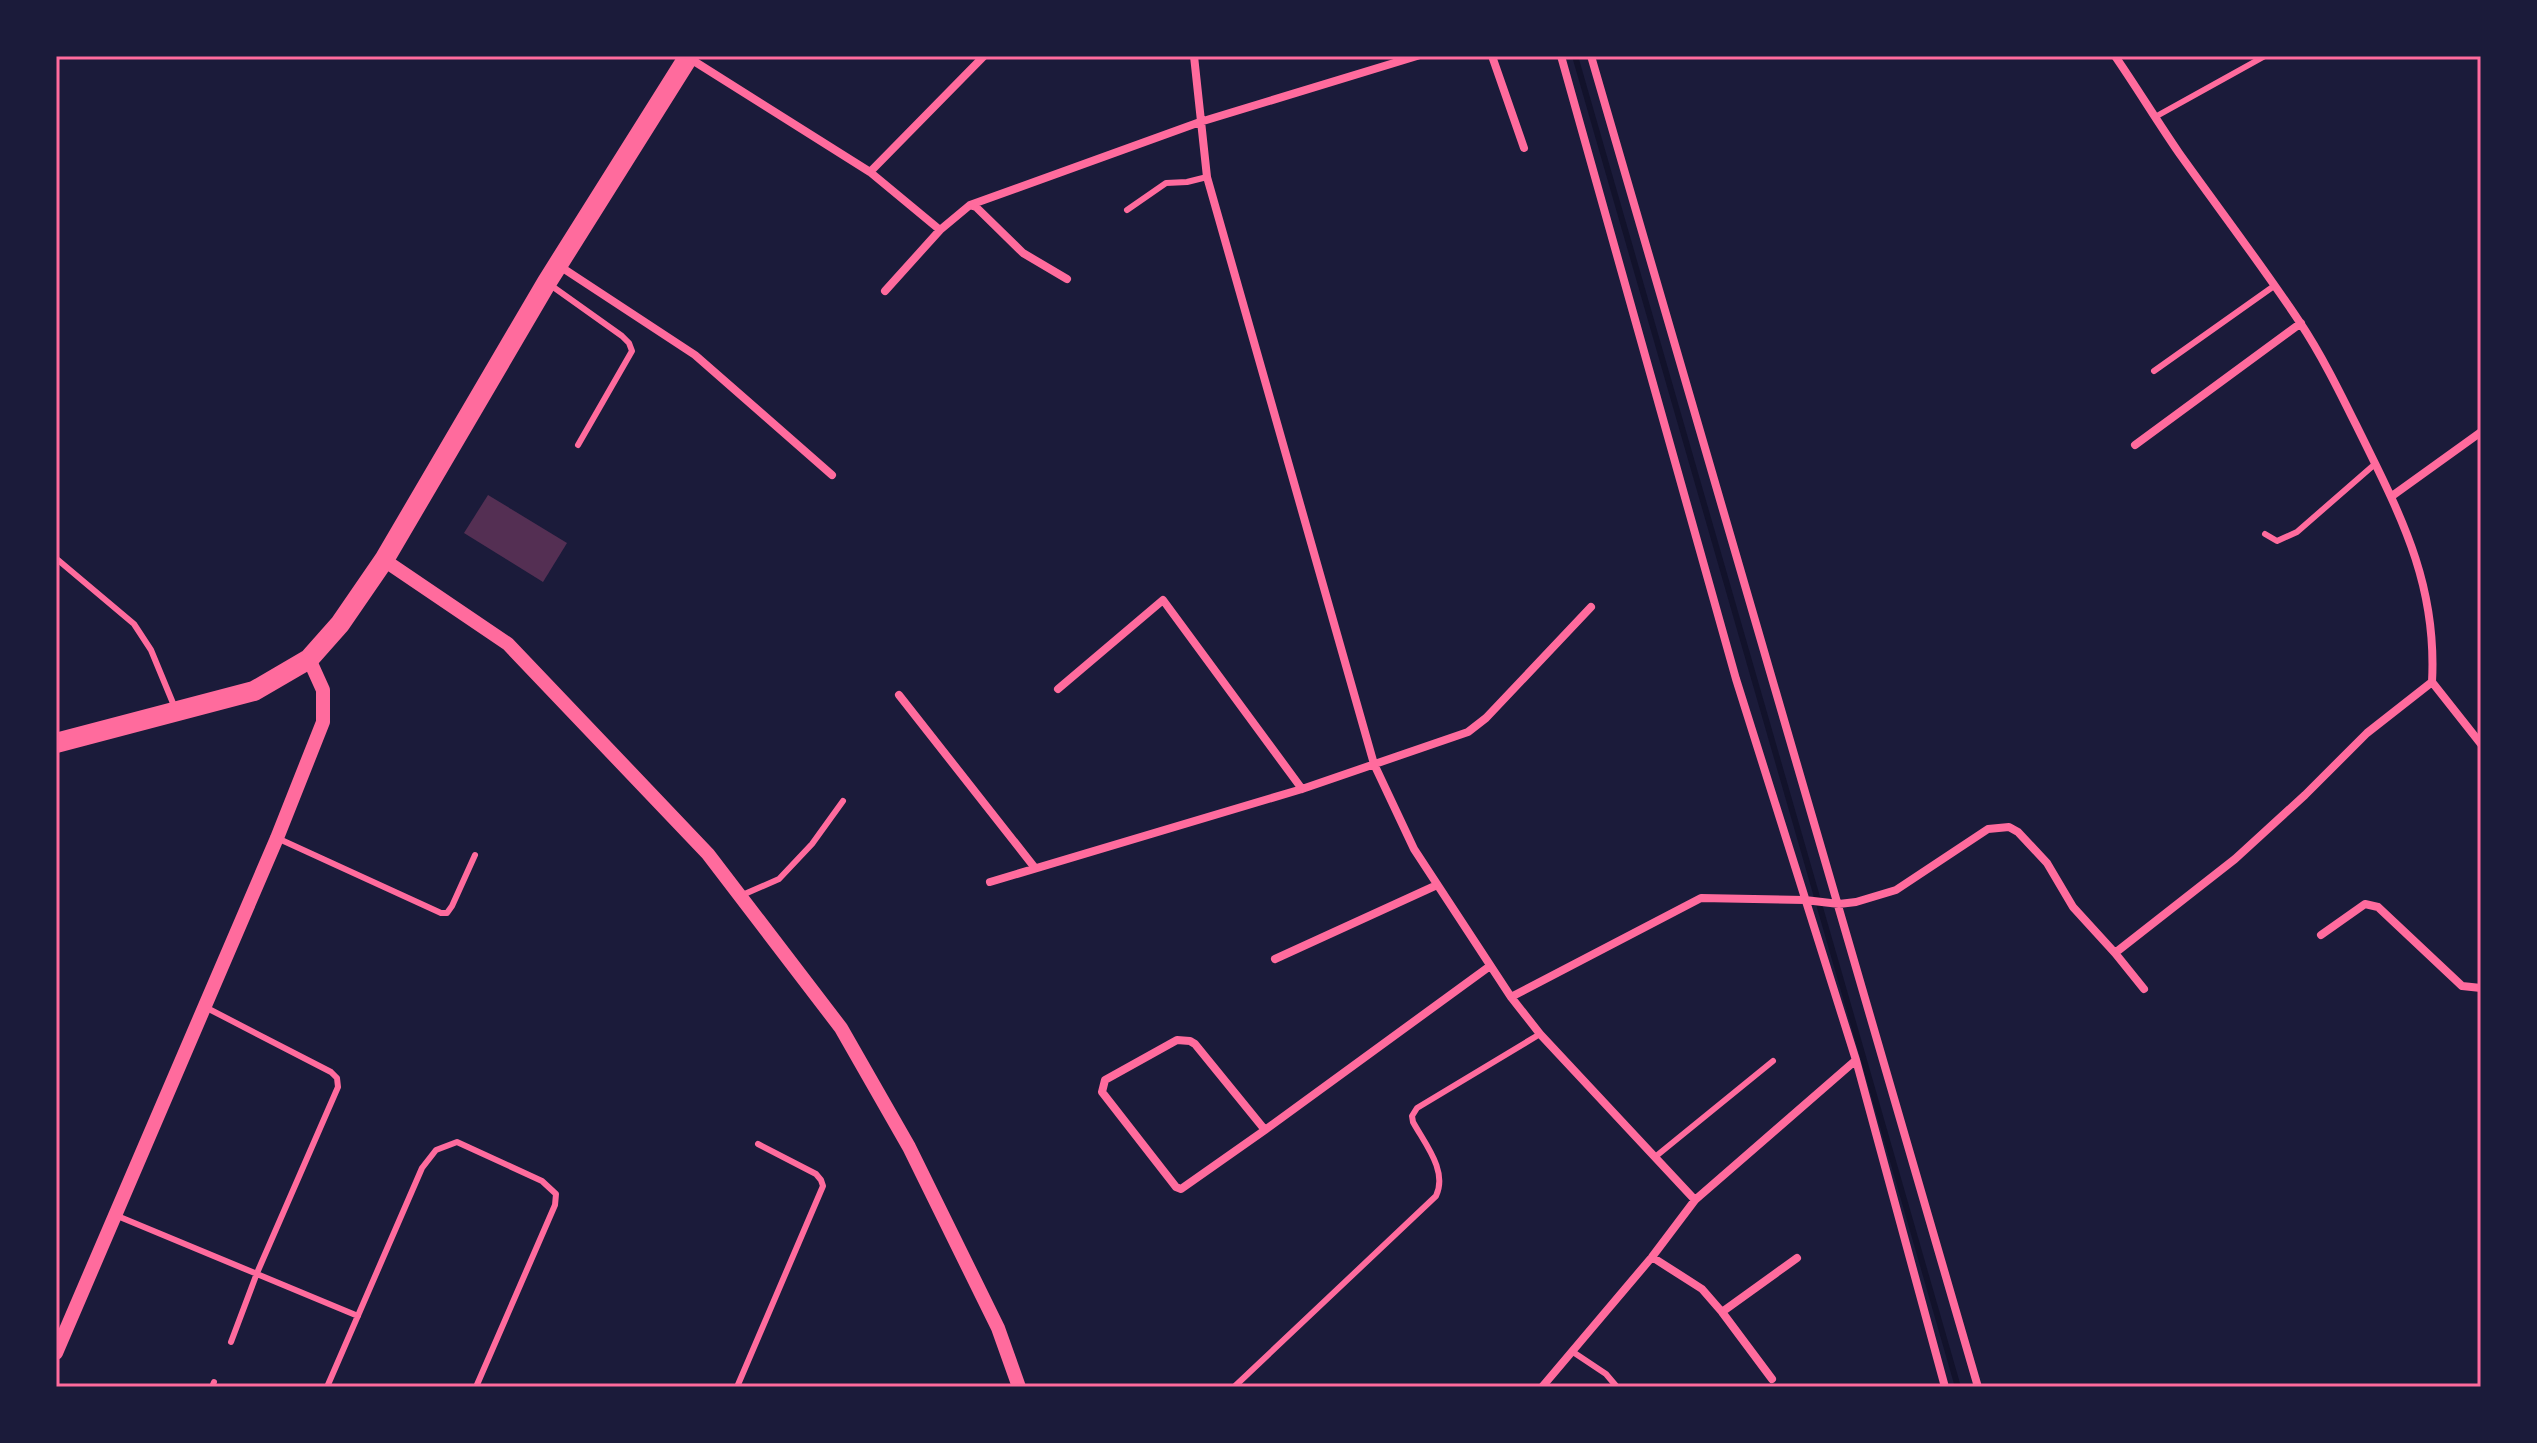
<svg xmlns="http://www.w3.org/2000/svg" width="2537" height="1443" viewBox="0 0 2537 1443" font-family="'Golos Text',sans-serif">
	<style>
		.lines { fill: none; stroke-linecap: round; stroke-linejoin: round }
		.stream { stroke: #12122b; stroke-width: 6 }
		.building { fill: #542f53 }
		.service { stroke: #ff6b9d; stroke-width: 6 }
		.minor { stroke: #ff6b9d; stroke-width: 8 }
		.tertiary { stroke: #ff6b9d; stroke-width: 14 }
		.primary { stroke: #ff6b9d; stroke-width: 20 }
		.neatline { fill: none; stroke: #ff6b9d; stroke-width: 3 }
	</style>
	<rect width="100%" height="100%" fill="#1b1b3a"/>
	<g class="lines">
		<!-- stream -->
		<path class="stream" d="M1575 56 1958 1387"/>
	</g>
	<!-- building -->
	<path class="building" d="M488 495 567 543 543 582 464 533Z"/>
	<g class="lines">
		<!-- service -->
		<path class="service" d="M2155 117 2265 56
			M1127 210 1166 183 1187 182 1207 177
			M549 284 622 336 629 343 632 351 578 445
			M2154 371 2274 286
			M2265 534 2277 541 2297 532 2375 464
			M58 560 134 624 151 650 175 708
			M277 838 441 913H447L452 906 475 855
			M740 896 779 879 812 844 843 801
			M205 1007 331 1072 337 1078 338 1087 257 1273 231 1342
			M1655 1157 1773 1061
			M115 1215 358 1316
			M1573 1352 1606 1374 1617 1387
			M212 1387 214 1382
			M327 1387 422 1168 436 1150 457 1142 542 1181 556 1194 555 1205 476 1387
			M737 1387 823 1186 821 1180 816 1174 758 1144
			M1234 1387 1436 1196C1448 1171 1425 1144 1413 1122L1412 1116 1417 1108 1540 1034"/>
		<!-- minor -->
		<path class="minor" d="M1194 56 1207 177 1374 764 1414 849 1511 997 1540 1034 1695 1200 1652 1257 1542 1387
			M1492 56 1524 148
			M1561 56 1736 679 1856 1060
			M1591 56 1978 1387
			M2115 56C2137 88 2157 121 2179 153 2219 209 2261 264 2299 321 2325 360 2345 403 2366 445 2405 524 2437 590 2432 682L2481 744
			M689 58 870 172 940 230
			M870 172 984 56
			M970 205 976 207 1023 253 1067 279
			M558 265 695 355 832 475
			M885 291 940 230 970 205 1200 122 1417 56
			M2135 445 2301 323
			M2392 496 2481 432
			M1058 689 1163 600 1302 789
			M899 695 1035 868
			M990 882 1302 789 1468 732 1486 718 1591 607
			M2321 935 2365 904 2378 907 2462 986 2481 988
			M2115 953 2235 859 2305 795 2367 733 2432 682
			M1275 959 1437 885
			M1511 997 1701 898 1805 900 1839 904 1856 902 1896 890 1988 829 2009 827 2018 832 2047 863 2073 907 2115 953 2144 989
			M1265 1130 1195 1044 1190 1041 1177 1040 1105 1080 1102 1092 1176 1187 1181 1189 1265 1130 1490 966
			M1695 1200 1856 1060 1945 1387
			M1652 1257 1702 1289 1722 1312 1772 1379
			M1722 1312 1797 1258"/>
		<!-- tertiary -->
		<path class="tertiary" d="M384 560 508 644 708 854 841 1028 909 1147 998 1328 1019 1387
			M56 1353 277 838 323 722V690L309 659"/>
		<!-- primary -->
		<path class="primary" d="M56 743 254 691 309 659 340 624 384 560 547 282 689 56"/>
	</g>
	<!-- border -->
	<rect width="2537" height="1443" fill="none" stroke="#1b1b3a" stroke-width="116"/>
	<rect x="58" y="58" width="2421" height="1327" class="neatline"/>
</svg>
